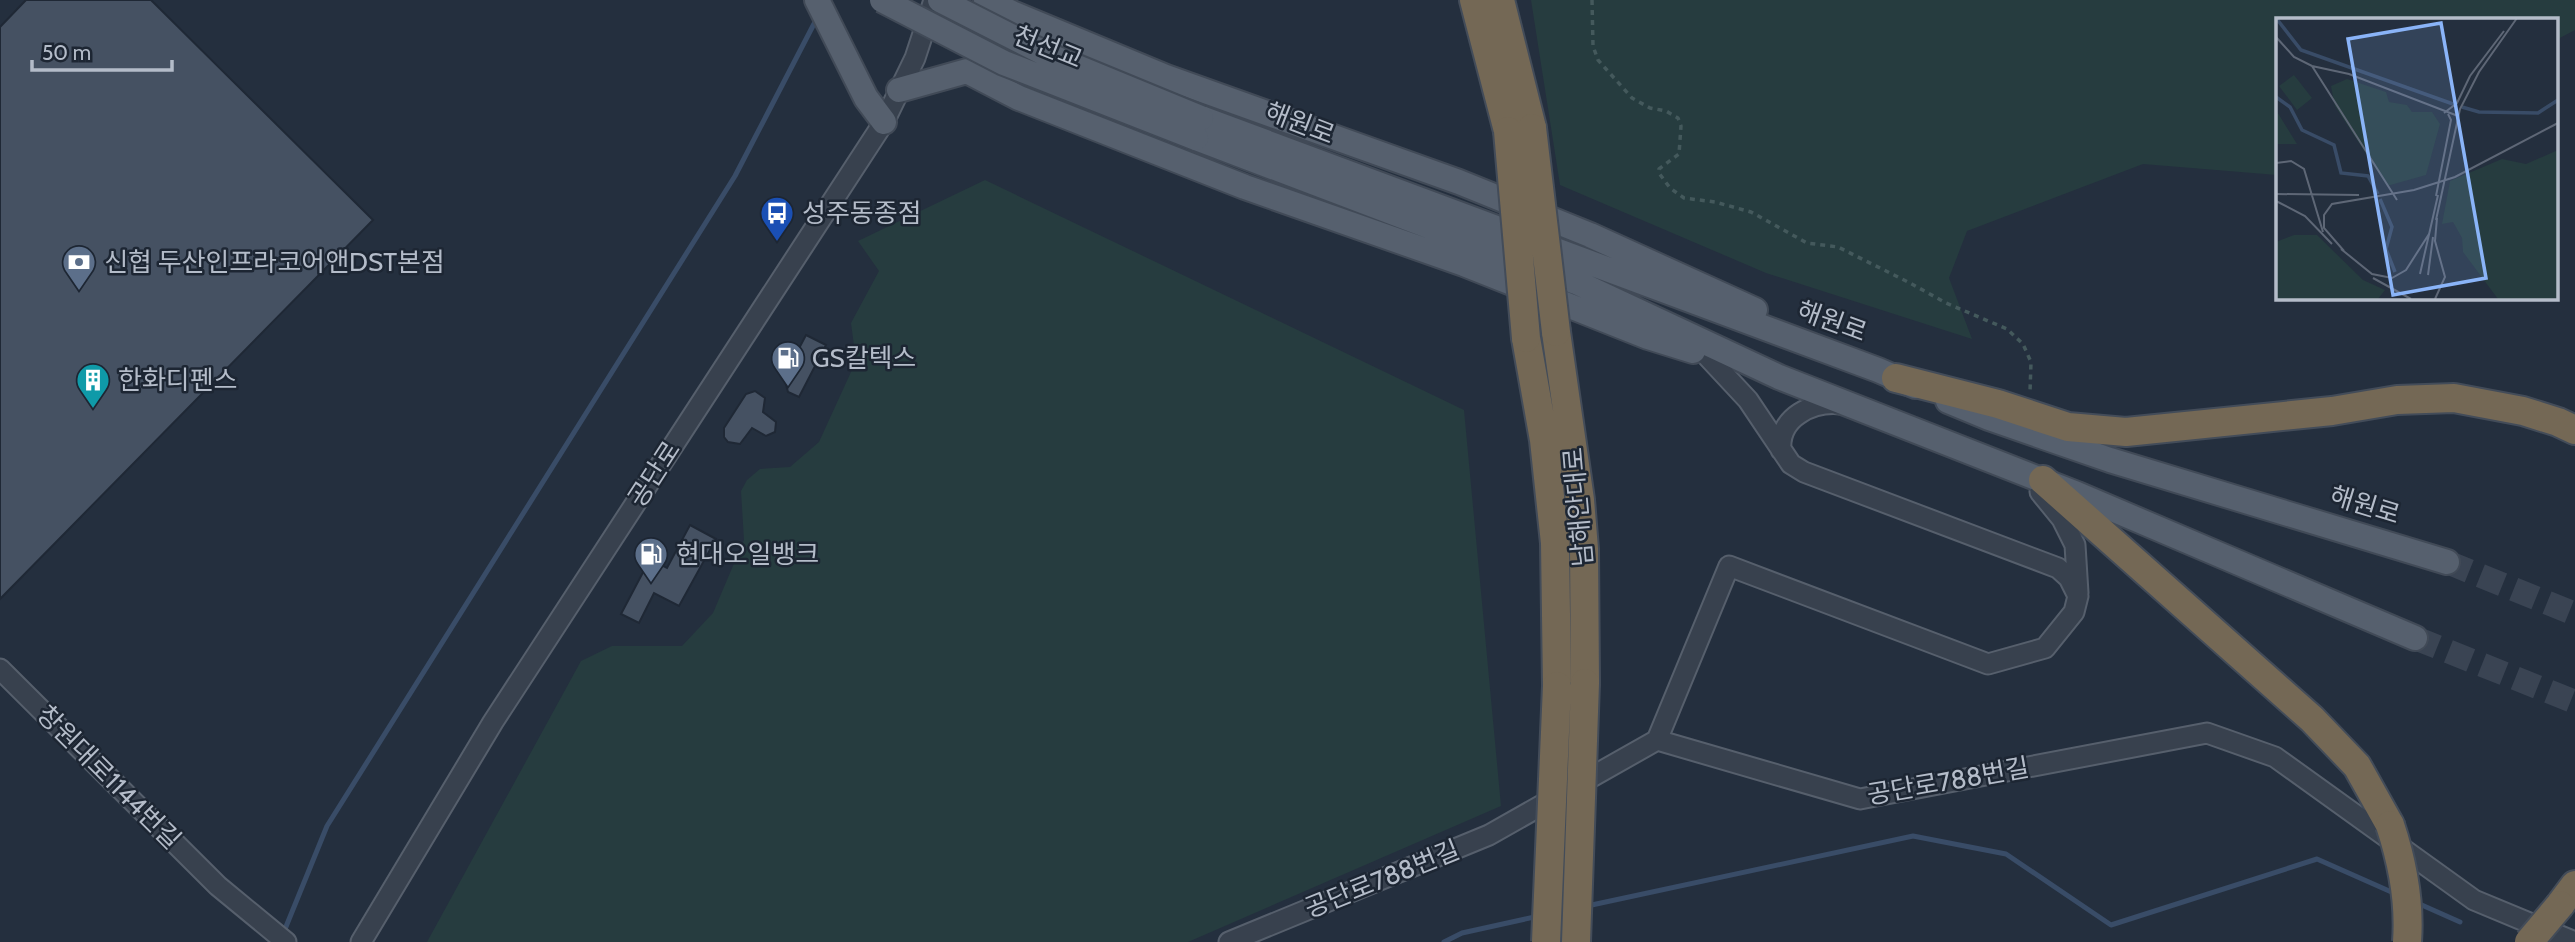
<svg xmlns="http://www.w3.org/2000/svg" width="2575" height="942" viewBox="0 0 2575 942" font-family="Cabin,'Noto Sans KR',sans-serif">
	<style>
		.green { fill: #263c3f }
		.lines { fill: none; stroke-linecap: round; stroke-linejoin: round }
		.stream { stroke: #394c67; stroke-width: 5 }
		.building { fill: #455162; stroke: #1f2835; stroke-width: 2 }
		.major-tunnel { stroke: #3a4453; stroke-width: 24; stroke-dasharray: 24 12; stroke-linecap: butt }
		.minor-casing { stroke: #565f6c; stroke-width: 23 }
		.major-casing { stroke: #414a57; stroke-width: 28 }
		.highway-casing { stroke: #434c59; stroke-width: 32 }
		.path { stroke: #44595c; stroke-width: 3.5; stroke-dasharray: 5 5; stroke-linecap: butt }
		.minor { stroke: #38414e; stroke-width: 19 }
		.major { stroke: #56606e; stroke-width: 24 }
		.highway { stroke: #746855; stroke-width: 28 }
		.major-bridge-casing { stroke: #414a57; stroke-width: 28; stroke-linecap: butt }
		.highway-bridge-casing { stroke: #434c59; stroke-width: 32; stroke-linecap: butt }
		.major-bridge { stroke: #56606e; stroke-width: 24 }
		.highway-bridge { stroke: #746855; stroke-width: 28 }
		.labels { text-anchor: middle; stroke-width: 5; stroke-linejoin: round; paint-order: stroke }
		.street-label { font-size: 26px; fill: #b4bcc9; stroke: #1d2633 }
		.poi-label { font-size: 26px; fill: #b4bcc9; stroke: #1d2633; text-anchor: start }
		.inset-river { fill: none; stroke: #394c67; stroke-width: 3.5 }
		.inset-road { fill: none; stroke: #5e6776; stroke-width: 2 }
		.view { fill: #8ab4f8; fill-opacity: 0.15; stroke: #8ab4f8; stroke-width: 3.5 }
		.inset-edge { fill: none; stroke: #b4bcc9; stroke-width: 3.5 }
	</style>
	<rect width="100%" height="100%" fill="#242f3e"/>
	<!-- green -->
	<path class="green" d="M1531 0H2575V30L2556 40V19H2278L2277 175 2143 164 1967 231 1949 278 1972 339 1766 273 1560 185Z
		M985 180 1464 410 1501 806 1188 942H427L581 661 612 646H682L713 613 744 540 741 491 747 480 760 469 790 467 819 442 856 361 851 323 879 271 858 241Z"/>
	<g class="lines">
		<!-- stream -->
		<path class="stream" d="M2415 902 2460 922
			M1587 906 1913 836 2006 854 2111 925 2317 859 2396 894
			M283 934 327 826 735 176 817 18
			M1444 942 1462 933 1539 916"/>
	</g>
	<!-- building -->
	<path class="building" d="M26 0H151L373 220 0 599V27Z
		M806 335 826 345 799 397 788 392 784 377Z
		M755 391 765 398 763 412 776 422 775 432 766 436 752 428 740 444 728 442 724 437V428L746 394Z
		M690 525 716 539 679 606 654 593 639 623 621 614 650 559 667 568Z"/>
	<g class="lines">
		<!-- major-tunnel -->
		<path class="major-tunnel" d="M2447 562 2575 614
			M2415 638 2575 702"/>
		<defs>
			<path id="minor" d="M1781 450C1778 417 1813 401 1841 404
				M2040 492 2062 519 2075 545 2078 593
				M0 669 218 886 286 942
				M1657 740 1729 566 1988 664 2045 648 2074 612 2078 596 2069 578 2058 568 1804 472 1791 464 1748 400 1707 356
				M361 942 493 722 884 122 915 58 934 0
				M1229 942 1489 835 1657 740 1860 799 2207 733 2275 757 2474 900 2575 942"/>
			<path id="major" d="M817 0 866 98 884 122
				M986 0 1012 13 1166 77 1459 182 1590 235 1755 310
				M899 90 967 71 1019 98 1245 187 1464 264 1648 337 1693 351
				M1201 118 1878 370 1915 386
				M1196 138 1576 282 1779 377 2077 494 2415 638
				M1948 401 1989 418 2110 460 2447 562"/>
			<path id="highway" d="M1474 0 1508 131
				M1500 0 1532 128
				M1556 332 1580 500 1584 549 1585 683
				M1526 338 1544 440 1555 543 1557 686
				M1896 378 1998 404 2068 427 2126 432 2332 411 2397 400 2454 398 2523 411 2558 422 2575 430
				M2043 480 2312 719 2357 766 2390 825
				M2560 905 2575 885"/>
		</defs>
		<!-- minor casing -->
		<use href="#minor" class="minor-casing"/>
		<!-- major casing -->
		<use href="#major" class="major-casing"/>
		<!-- highway casing -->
		<use href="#highway" class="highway-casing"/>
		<!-- path -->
		<path class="path" d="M1592 0 1593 46 1598 60 1632 98 1650 108 1666 111 1678 118 1681 126 1679 154 1659 169V173L1670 188 1684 198 1715 202 1751 212 1807 243 1838 247 1910 283 1946 303 2007 329 2023 344 2031 362 2030 392"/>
		<!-- minor -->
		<use href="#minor" class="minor"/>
		<!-- major -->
		<use href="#major" class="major"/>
		<!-- highway -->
		<use href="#highway" class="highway"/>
		<defs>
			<path id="major-bridge" d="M882 0 1004 63 1196 138
				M940 0 1048 55 1201 118"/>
			<path id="highway-bridge" d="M1532 128 1556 332
				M1508 131 1526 338
				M2390 825C2403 864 2410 901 2407 942
				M1546 942 1557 686
				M1576 942 1585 683
				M2529 942 2560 905"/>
		</defs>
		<!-- major-bridge casing -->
		<use href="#major-bridge" class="major-bridge-casing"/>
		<!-- highway-bridge casing -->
		<use href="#highway-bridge" class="highway-bridge-casing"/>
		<!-- major-bridge -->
		<use href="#major-bridge" class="major-bridge"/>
		<!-- highway-bridge -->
		<use href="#highway-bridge" class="highway-bridge"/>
	</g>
	<!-- icons -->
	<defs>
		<symbol id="bus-pin" viewBox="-11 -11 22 30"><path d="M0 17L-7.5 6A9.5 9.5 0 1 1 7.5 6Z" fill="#1a4fb4" stroke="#1d2633"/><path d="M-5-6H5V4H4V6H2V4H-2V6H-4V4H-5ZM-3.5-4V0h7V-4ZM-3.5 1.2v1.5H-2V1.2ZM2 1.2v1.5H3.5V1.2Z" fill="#fff"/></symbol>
		<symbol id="bank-pin" viewBox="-11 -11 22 30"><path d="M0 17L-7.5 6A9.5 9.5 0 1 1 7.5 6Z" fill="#5c6f8a" stroke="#1d2633"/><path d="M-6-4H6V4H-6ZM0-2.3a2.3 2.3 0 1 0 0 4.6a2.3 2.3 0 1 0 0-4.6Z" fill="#fff"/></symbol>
		<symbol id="fuel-pin" viewBox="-11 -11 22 30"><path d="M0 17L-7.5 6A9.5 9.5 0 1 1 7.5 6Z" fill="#5c6f8a" stroke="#1d2633"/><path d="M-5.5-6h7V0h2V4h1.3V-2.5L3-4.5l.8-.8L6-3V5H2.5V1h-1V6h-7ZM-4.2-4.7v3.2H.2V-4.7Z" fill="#fff"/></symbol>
		<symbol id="building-pin" viewBox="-11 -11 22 30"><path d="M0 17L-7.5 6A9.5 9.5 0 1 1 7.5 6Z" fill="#0f9aa8" stroke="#1d2633"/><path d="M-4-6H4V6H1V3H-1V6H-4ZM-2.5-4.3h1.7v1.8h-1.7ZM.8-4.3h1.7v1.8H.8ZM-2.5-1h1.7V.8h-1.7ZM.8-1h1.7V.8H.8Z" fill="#fff"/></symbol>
	</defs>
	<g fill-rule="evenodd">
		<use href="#bus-pin" x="758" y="194" width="38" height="52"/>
		<use href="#bank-pin" x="60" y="243" width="38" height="52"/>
		<use href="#fuel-pin" x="769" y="339" width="38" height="52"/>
		<use href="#building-pin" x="74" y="361" width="38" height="52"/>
		<use href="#fuel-pin" x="632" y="535" width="38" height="52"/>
	</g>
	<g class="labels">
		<!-- street labels -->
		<g class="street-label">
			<text transform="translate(1048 47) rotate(22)" y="9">천선교</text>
			<text transform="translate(1300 123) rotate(21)" y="9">해원로</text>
			<text transform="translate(1832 321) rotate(20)" y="9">해원로</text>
			<text transform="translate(654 474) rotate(-57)" y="9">공단로</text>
			<text transform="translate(2365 505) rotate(17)" y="9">해원로</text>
			<text transform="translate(1578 507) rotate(-95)" y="9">남해안대로</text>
			<text transform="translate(109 777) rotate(45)" y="9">창원대로1144번길</text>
			<text transform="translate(1948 781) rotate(-10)" y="9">공단로788번길</text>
			<text transform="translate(1382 879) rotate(-22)" y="9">공단로788번길</text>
		</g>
		<!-- poi labels -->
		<g class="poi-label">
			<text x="802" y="222">성주동종점</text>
			<text x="104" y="271">신협 두산인프라코어앤DST본점</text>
			<text x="812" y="367">GS칼텍스</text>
			<text x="118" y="389">한화디펜스</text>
			<text x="676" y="563">현대오일뱅크</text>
		</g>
	</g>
	<!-- overview -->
	<g transform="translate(2276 18)">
		<rect width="282" height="282" fill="#242f3e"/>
		<path d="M18 57 36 80 21 92 3 68ZM71 61 110 74 113 84 131 87 136 94H156L164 106 150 157 111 168 59 88 55 68ZM0 92 21 126H0ZM282 132V281H222L187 234 186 220 177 204 166 206 174 163 226 141 250 146ZM18 217H41L87 262 109 272 102 281H0V224Z" fill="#263c3f"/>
		<path class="inset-river" d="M0 0 25 32 177 86M0 79 14 89 26 112 58 127 65 155 92 158 102 176M186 89 203 94 262 95 282 82M104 181 116 209 110 231 119 254"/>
		<path class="inset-road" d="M0 19 18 39 36 48 73 56 182 98M36 48 121 182M168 95 181 85 194 58 228 13M0 145 15 143 28 151 47 214M0 176 83 177M160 178 175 102 172 96M0 183 29 198 56 226M160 202 184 91 203 54 241 0M65 231 96 256 116 260 130 252 153 216M68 233 48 210V197L56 186 138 172 179 159 282 105M144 256 162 177M152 257 157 219M97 260 135 281M159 281 169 259 159 223 161 200"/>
		<path class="view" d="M165 5 210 260 117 277 72 21Z"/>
		<rect width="282" height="282" class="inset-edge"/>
	</g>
	<!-- scale -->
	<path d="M32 60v10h140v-10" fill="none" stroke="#b4bcc9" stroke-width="3.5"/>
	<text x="42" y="60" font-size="21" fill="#b4bcc9" stroke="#1d2633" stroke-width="5" paint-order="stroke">50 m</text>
</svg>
